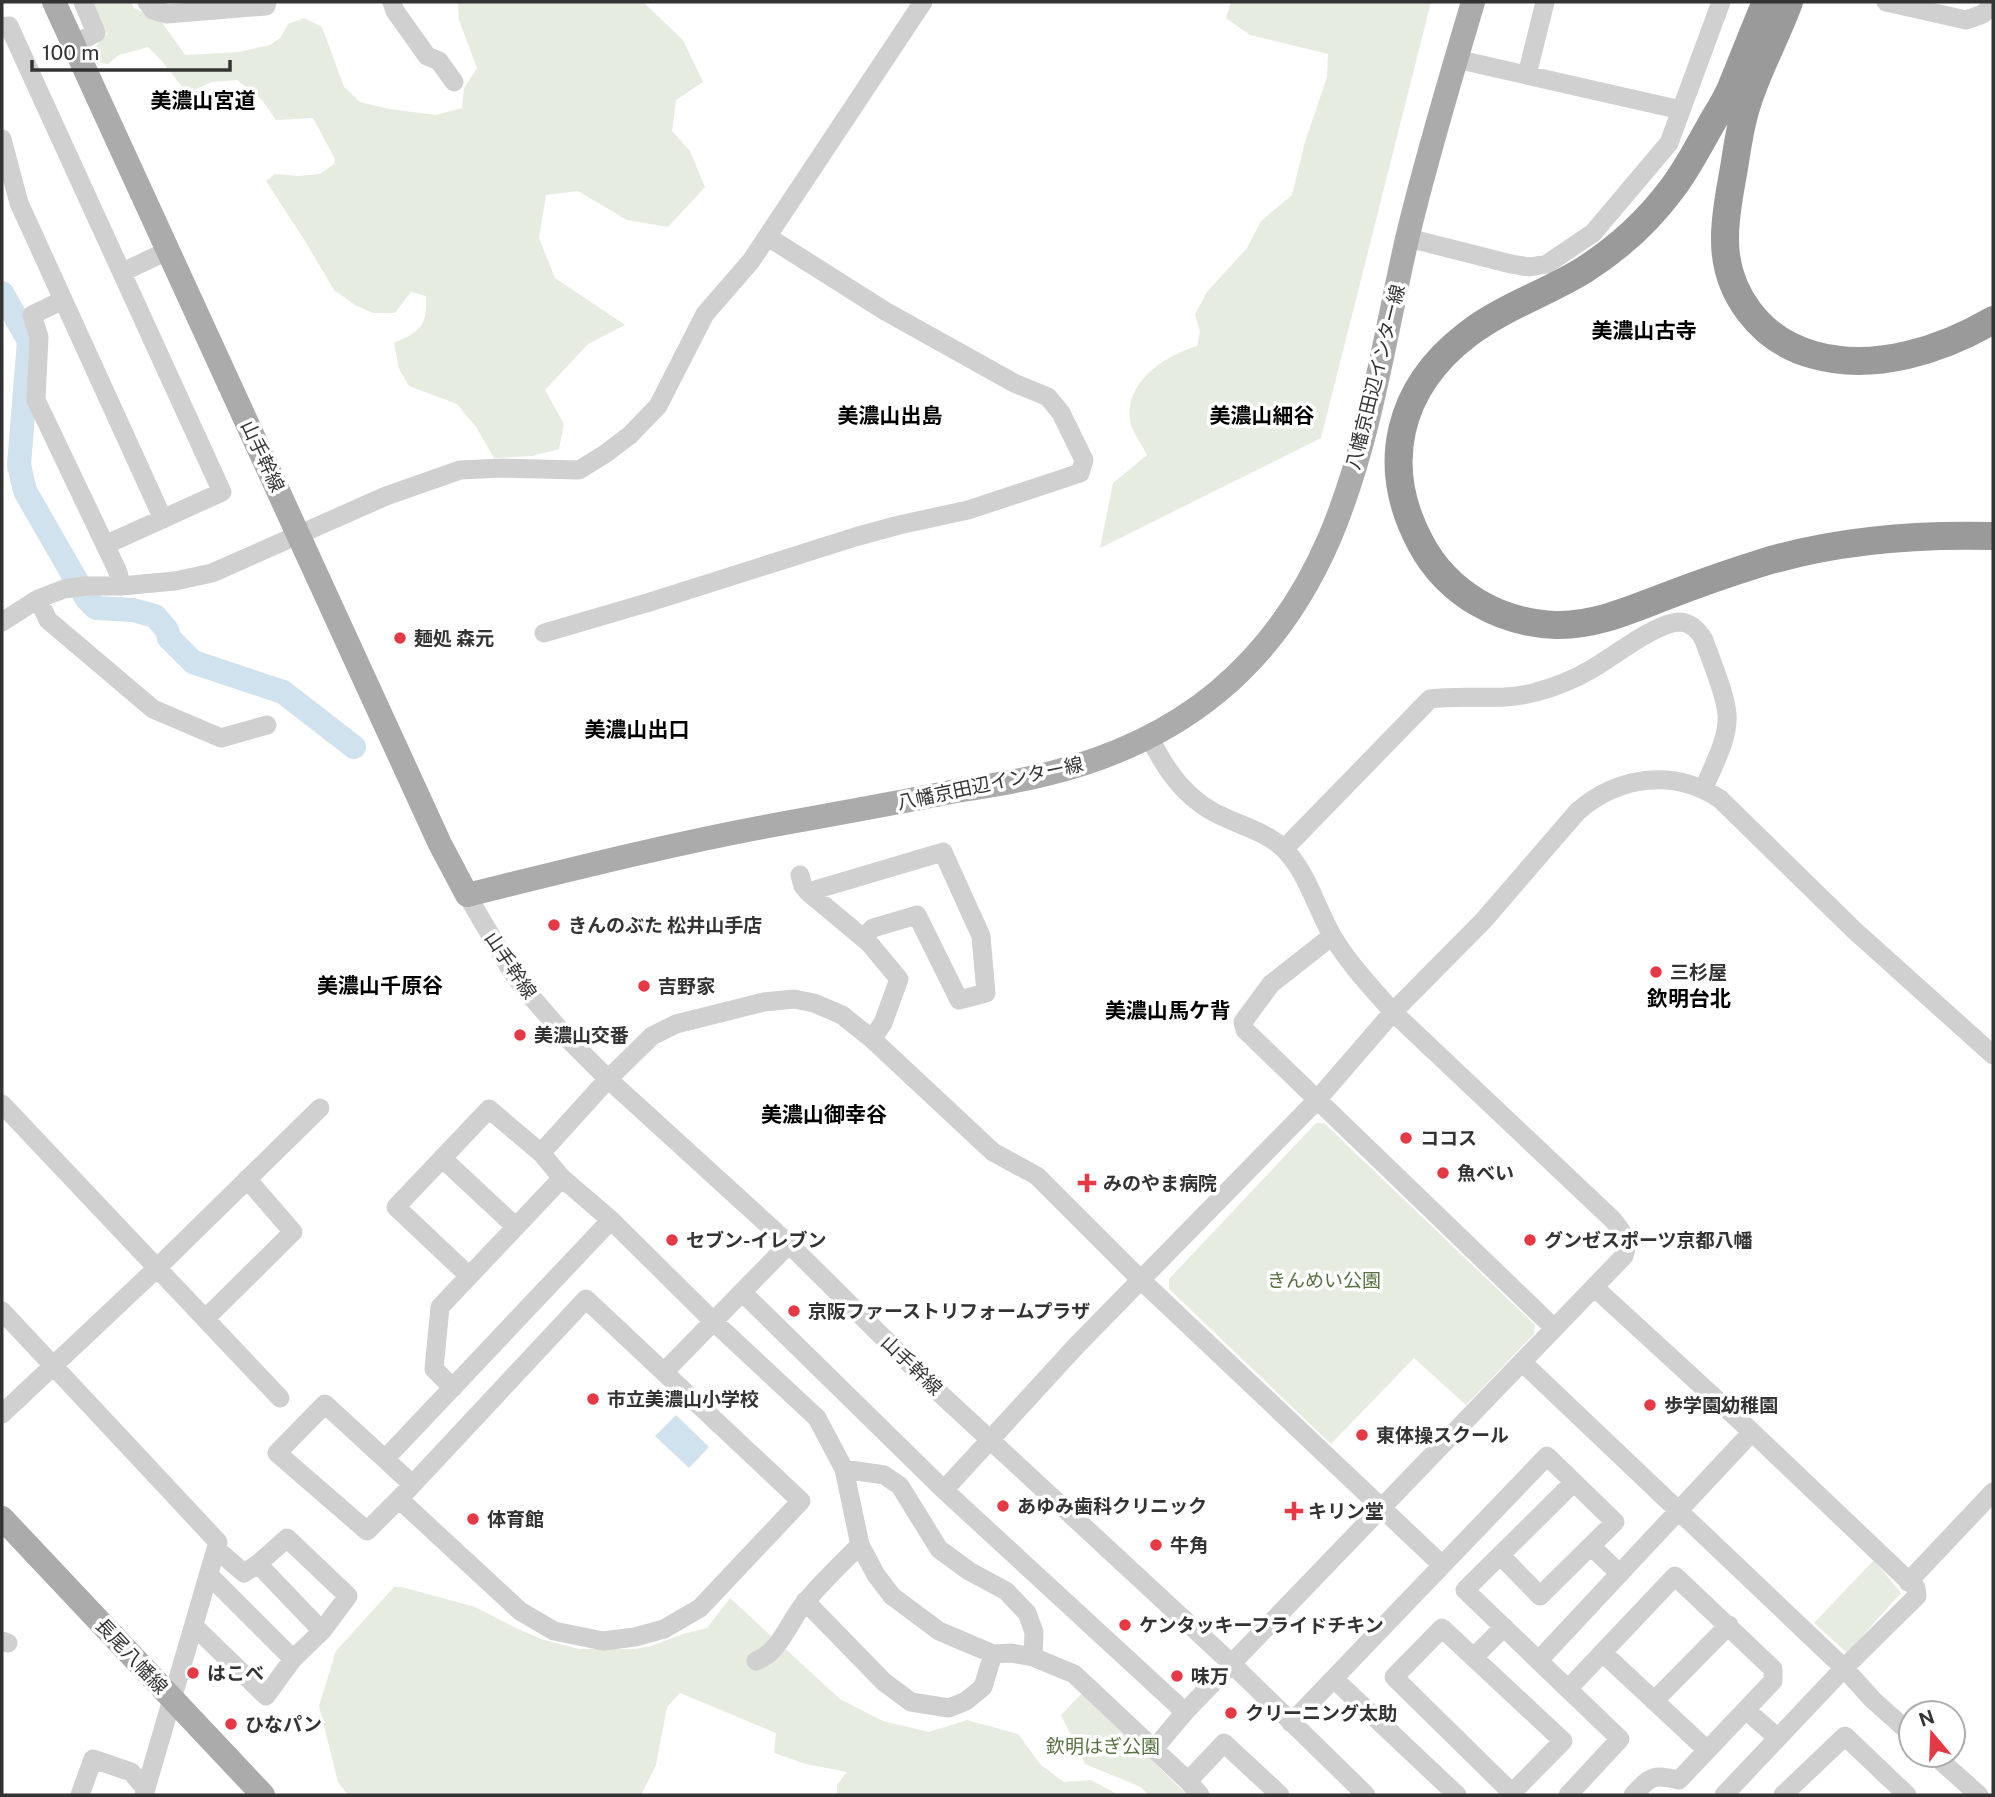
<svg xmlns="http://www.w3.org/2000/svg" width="1995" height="1797" viewBox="0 0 1995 1797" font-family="'Public Sans','Noto Sans JP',sans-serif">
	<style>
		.green { fill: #e6ecdf }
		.water { fill: #cfe2ee }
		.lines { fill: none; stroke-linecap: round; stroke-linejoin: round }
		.river { stroke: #cfe2ee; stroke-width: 24 }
		.minor { stroke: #d0d0d0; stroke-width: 19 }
		.major { stroke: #ababab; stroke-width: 24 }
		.highway { stroke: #9a9a9a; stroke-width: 28 }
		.poi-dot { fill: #e63946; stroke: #fff; stroke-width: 2.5 }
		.labels { text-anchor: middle; stroke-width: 7; stroke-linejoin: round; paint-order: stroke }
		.street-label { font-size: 19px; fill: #333; stroke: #fff }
		.poi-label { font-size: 19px; font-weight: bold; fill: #333; stroke: #fff; text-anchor: start }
		.park-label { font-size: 19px; fill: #56703f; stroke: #fff }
		.neighbourhood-label { font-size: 21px; font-weight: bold; fill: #000; stroke: #fff }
	</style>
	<rect width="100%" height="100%" fill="#fff"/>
	<!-- green -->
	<path class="green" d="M91 2H131L134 8 161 21 185 55 239 52 270 45 280 38 288 24 304 18 322 27 344 87 360 102 389 109 436 115 462 108 464 88 477 68 459 20 458 2H643L683 40 703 82 676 100 672 131 690 151 705 187 668 227 627 220 578 191 546 195 539 238 555 278 625 325 588 344 545 390 564 424 559 449 532 456 494 458 476 427 457 404 409 386 399 369 394 343C421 331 427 327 426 296L411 292 395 313H373L355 305 334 290 305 241 266 181 275 174 298 176 320 174 334 164 335 159 313 118 276 120 262 100 237 80 212 82 187 93 161 60 148 47 119 55 108 64 94 62 95 47 107 34Z
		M1231 2H1431L1321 438 1100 548 1113 483 1147 455C1142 444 1131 431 1130 420 1124 382 1166 355 1197 346L1200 332 1195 314 1207 292 1247 248 1261 221 1292 195 1305 142 1327 77 1328 54 1250 35 1226 18Z
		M1316 1123H1324L1535 1325 1534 1334 1466 1405 1414 1358 1331 1444 1169 1289V1279Z
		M1874 1560 1901 1593 1847 1653 1814 1623Z
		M394 1587H402L475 1607 518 1629 541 1639 579 1649H635L651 1646 683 1634 707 1628 730 1598 840 1699 883 1721 929 1732 967 1720 1018 1734 1041 1765 1064 1782 1091 1780 1119 1795H837V1785L847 1772 806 1764 774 1753 776 1733 680 1693 667 1707 656 1765 641 1795H348L338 1782 319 1706 336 1651Z
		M1083 1692 1187 1795H1148L1141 1787 1085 1764 1061 1715Z"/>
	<!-- water -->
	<path class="water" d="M676 1415 709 1447 689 1468 655 1436Z"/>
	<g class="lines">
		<!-- river -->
		<path class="river" d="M2 293 29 341 19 465 25 491 87 599 96 608 133 610 155 616 167 630 169 638 193 662 283 692 354 747"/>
		<!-- minor -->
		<path class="minor" d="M147 2 153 10 167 14 266 6 267 2
			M392 2 395 11 427 56 439 61 454 82
			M1886 2 1966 20 1983 14 1993 4
			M2 27 9 26 222 492 105 545
			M74 44 96 33 83 2
			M1456 59 1681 110
			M1527 75 1545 2
			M2 139 19 203 163 519
			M1408 238 1511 264 1529 267 1547 264 1593 233 1669 143 1721 2
			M123 272 167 251
			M63 300 32 315 39 337 36 400 118 572 121 586
			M38 599 48 620 153 709 221 738 267 725
			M2 622 38 599 64 589 85 586H121L175 581 212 573 386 496 460 470 502 468 579 470 605 454 630 435 658 406 705 314 751 261 923 2
			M544 633 650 602 855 537 899 525 968 510 1080 473 1084 460 1061 413 1048 397 1014 383 885 311 768 237
			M1150 738C1167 773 1189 803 1226 818 1245 827 1267 833 1283 848 1307 871 1316 908 1333 937 1349 964 1372 988 1393 1012L1613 1220C1623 1233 1630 1240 1624 1256L1185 1712 1154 1749
			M1284 849 1430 699C1465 694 1502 702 1536 692 1555 687 1573 680 1590 670 1612 658 1655 623 1679 622 1691 622 1698 630 1704 640 1711 661 1725 692 1727 714 1729 738 1713 766 1704 788
			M800 875 803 886 808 892 869 943 899 979 883 1023 872 1039
			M808 892 943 852 981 936 986 993 959 1000 917 915 873 928 863 938
			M467 895 509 967 522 986 569 1040 608 1079 789 1244 932 1386 1232 1664 1366 1795
			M1332 936 1271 984 1243 1022 1245 1030 1554 1328
			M2 1104 280 1398
			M541 1153 608 1079 652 1036 676 1024 764 1002 794 999 814 1003 842 1015 872 1039 993 1152 1037 1176 1141 1280 1442 1565
			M442 1158 516 1227
			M469 1276 396 1207 489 1109 541 1153 562 1178 611 1220 714 1322 817 1418 844 1469 860 1545 876 1575 892 1596 939 1631 993 1654 1011 1653 1033 1657 1074 1674 1188 1781 1200 1795
			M1594 1287 1752 1432 1916 1588 1917 1596 1844 1668 1724 1795
			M742 1292 944 1490 1185 1712
			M2 1311 218 1542 144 1795
			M205 1319 293 1232 247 1179
			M1523 1363 1844 1668 1873 1700 1911 1734
			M664 1372 789 1244
			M453 1388 434 1369 440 1307 562 1178
			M2 1414 157 1268 320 1108
			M385 1459 611 1220
			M844 1469 884 1475 900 1486 939 1549 969 1571 1006 1591 1027 1613 1034 1632 1033 1657
			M944 1490 1077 1345 1317 1100 1393 1012 1483 921 1578 811C1619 776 1674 768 1720 799L1854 930 1993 1055
			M399 1499 520 1611 554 1631 603 1641 635 1637 664 1629 700 1608 801 1501 586 1299 399 1499 367 1531 277 1453 325 1404 412 1484
			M1591 1546 1620 1574
			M258 1564 322 1631
			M209 1575 293 1659
			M1908 1582 1993 1492
			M805 1601 884 1682 911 1702 949 1708 966 1701 983 1687 993 1654
			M194 1626 266 1696 293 1659 322 1631 348 1596 287 1538 258 1564 244 1573 216 1549
			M2 1641 8 1643
			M1603 1653 1707 1750
			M1474 1657 1504 1627
			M1539 1660 1752 1432
			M756 1661C781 1652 790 1618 807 1600 823 1581 842 1563 860 1545
			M1334 1679 1457 1795
			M1568 1689 1675 1576 1773 1669V1681L1679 1780C1652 1774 1651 1776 1633 1795
			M1654 1701 1729 1625
			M1746 1710 1778 1738
			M1291 1723 1547 1456 1615 1522 1540 1596 1500 1555
			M1934 1755 1979 1795
			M1188 1781 1224 1743 1280 1795
			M80 1795 93 1759 131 1772 146 1789
			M1510 1795 1512 1793 1563 1741 1442 1628 1394 1677 1512 1793
			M1568 1795 1620 1739 1465 1590 1574 1482
			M1783 1795 1845 1736 1907 1795"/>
		<!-- major -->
		<path class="major" d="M54 2 440 844 467 895C569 870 671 844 774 825 835 814 896 803 956 791 986 786 1017 782 1047 774 1182 741 1275 665 1330 537 1370 442 1384 339 1407 239 1426 159 1450 80 1473 2
			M2 1518 263 1795"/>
		<!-- highway -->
		<path class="highway" d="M1766 2C1754 30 1743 59 1731 88 1725 102 1716 115 1709 128 1697 149 1686 171 1671 190 1647 222 1617 249 1584 270 1547 293 1503 307 1468 334 1397 388 1379 466 1421 544 1448 594 1500 623 1556 625 1594 626 1630 610 1664 597 1695 585 1726 574 1758 564 1834 540 1914 534 1993 536
			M1789 2C1778 32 1763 60 1752 90 1742 115 1738 142 1734 168 1730 191 1725 214 1725 237 1724 293 1761 341 1814 355 1874 372 1942 350 1993 320"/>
	</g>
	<!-- markers -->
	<g class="poi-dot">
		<circle cx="400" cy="638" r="7"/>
		<circle cx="554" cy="925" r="7"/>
		<circle cx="1656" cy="972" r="7"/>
		<circle cx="644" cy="986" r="7"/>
		<circle cx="520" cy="1035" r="7"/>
		<circle cx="1406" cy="1138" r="7"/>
		<circle cx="1443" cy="1173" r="7"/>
		<path d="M1083.5 1172.5h7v7h7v7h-7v7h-7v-7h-7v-7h7z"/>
		<circle cx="672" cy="1240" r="7"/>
		<circle cx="1530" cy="1240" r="7"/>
		<circle cx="794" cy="1311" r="7"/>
		<circle cx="593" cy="1399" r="7"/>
		<circle cx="1650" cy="1405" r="7"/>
		<circle cx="1362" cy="1435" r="7"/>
		<circle cx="1003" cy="1506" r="7"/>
		<path d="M1290.5 1500.5h7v7h7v7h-7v7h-7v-7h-7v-7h7z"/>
		<circle cx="473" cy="1519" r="7"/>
		<circle cx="1156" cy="1545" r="7"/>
		<circle cx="1125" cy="1625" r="7"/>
		<circle cx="193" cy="1673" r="7"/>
		<circle cx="1177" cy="1676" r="7"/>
		<circle cx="1231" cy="1713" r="7"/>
		<circle cx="231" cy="1724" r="7"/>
	</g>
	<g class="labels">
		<!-- street labels -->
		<g class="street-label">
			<text transform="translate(1375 377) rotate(-76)" y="7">八幡京田辺インター線</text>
			<text transform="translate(263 456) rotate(65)" y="7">山手幹線</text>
			<text transform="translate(990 783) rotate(-12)" y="7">八幡京田辺インター線</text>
			<text transform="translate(511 965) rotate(56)" y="7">山手幹線</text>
			<text transform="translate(912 1365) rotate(44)" y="7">山手幹線</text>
			<text transform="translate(132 1656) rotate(47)" y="7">長尾八幡線</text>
		</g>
		<!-- poi labels -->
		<g class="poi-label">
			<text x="414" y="645">麺処 森元</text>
			<text x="568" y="932">きんのぶた 松井山手店</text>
			<text x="1670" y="979">三杉屋</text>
			<text x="658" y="993">吉野家</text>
			<text x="534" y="1042">美濃山交番</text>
			<text x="1420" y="1145">ココス</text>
			<text x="1457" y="1180">魚べい</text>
			<text x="1103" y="1190">みのやま病院</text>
			<text x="686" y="1247">セブン-イレブン</text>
			<text x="1544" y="1247">グンゼスポーツ京都八幡</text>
			<text x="808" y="1318">京阪ファーストリフォームプラザ</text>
			<text x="607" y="1406">市立美濃山小学校</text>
			<text x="1664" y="1412">歩学園幼稚園</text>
			<text x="1376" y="1442">東体操スクール</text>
			<text x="1017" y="1513">あゆみ歯科クリニック</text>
			<text x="1308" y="1518">キリン堂</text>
			<text x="487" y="1526">体育館</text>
			<text x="1170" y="1552">牛角</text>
			<text x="1139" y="1632">ケンタッキーフライドチキン</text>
			<text x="207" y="1680">はこべ</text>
			<text x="1191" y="1683">味万</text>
			<text x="1245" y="1720">クリーニング太助</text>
			<text x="245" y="1731">ひなパン</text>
		</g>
		<!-- park labels -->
		<g class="park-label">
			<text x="1324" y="1287">きんめい公園</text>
			<text x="1103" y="1753">欽明はぎ公園</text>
		</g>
		<!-- neighbourhood labels -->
		<g class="neighbourhood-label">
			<text x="203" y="108">美濃山宮道</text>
			<text x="1644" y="338">美濃山古寺</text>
			<text x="890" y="423">美濃山出島</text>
			<text x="1262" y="423">美濃山細谷</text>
			<text x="637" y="737">美濃山出口</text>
			<text x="380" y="993">美濃山千原谷</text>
			<text x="1689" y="1006">欽明台北</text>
			<text x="1168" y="1018">美濃山馬ケ背</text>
			<text x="824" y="1122">美濃山御幸谷</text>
		</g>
	</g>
	<!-- border -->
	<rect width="1995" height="1797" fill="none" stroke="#333333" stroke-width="7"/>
	<!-- north arrow -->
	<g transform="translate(1932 1734) rotate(341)"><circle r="33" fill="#ffffff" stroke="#adadad" stroke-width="2"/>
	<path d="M0-5L12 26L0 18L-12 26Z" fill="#e63946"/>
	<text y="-10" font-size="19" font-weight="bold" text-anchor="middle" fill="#333333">N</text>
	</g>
	<!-- scale -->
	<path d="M32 60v10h198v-10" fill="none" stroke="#333333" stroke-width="3.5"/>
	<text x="42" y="60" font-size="21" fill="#333333" stroke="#ffffff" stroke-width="5" paint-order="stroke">100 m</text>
</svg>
